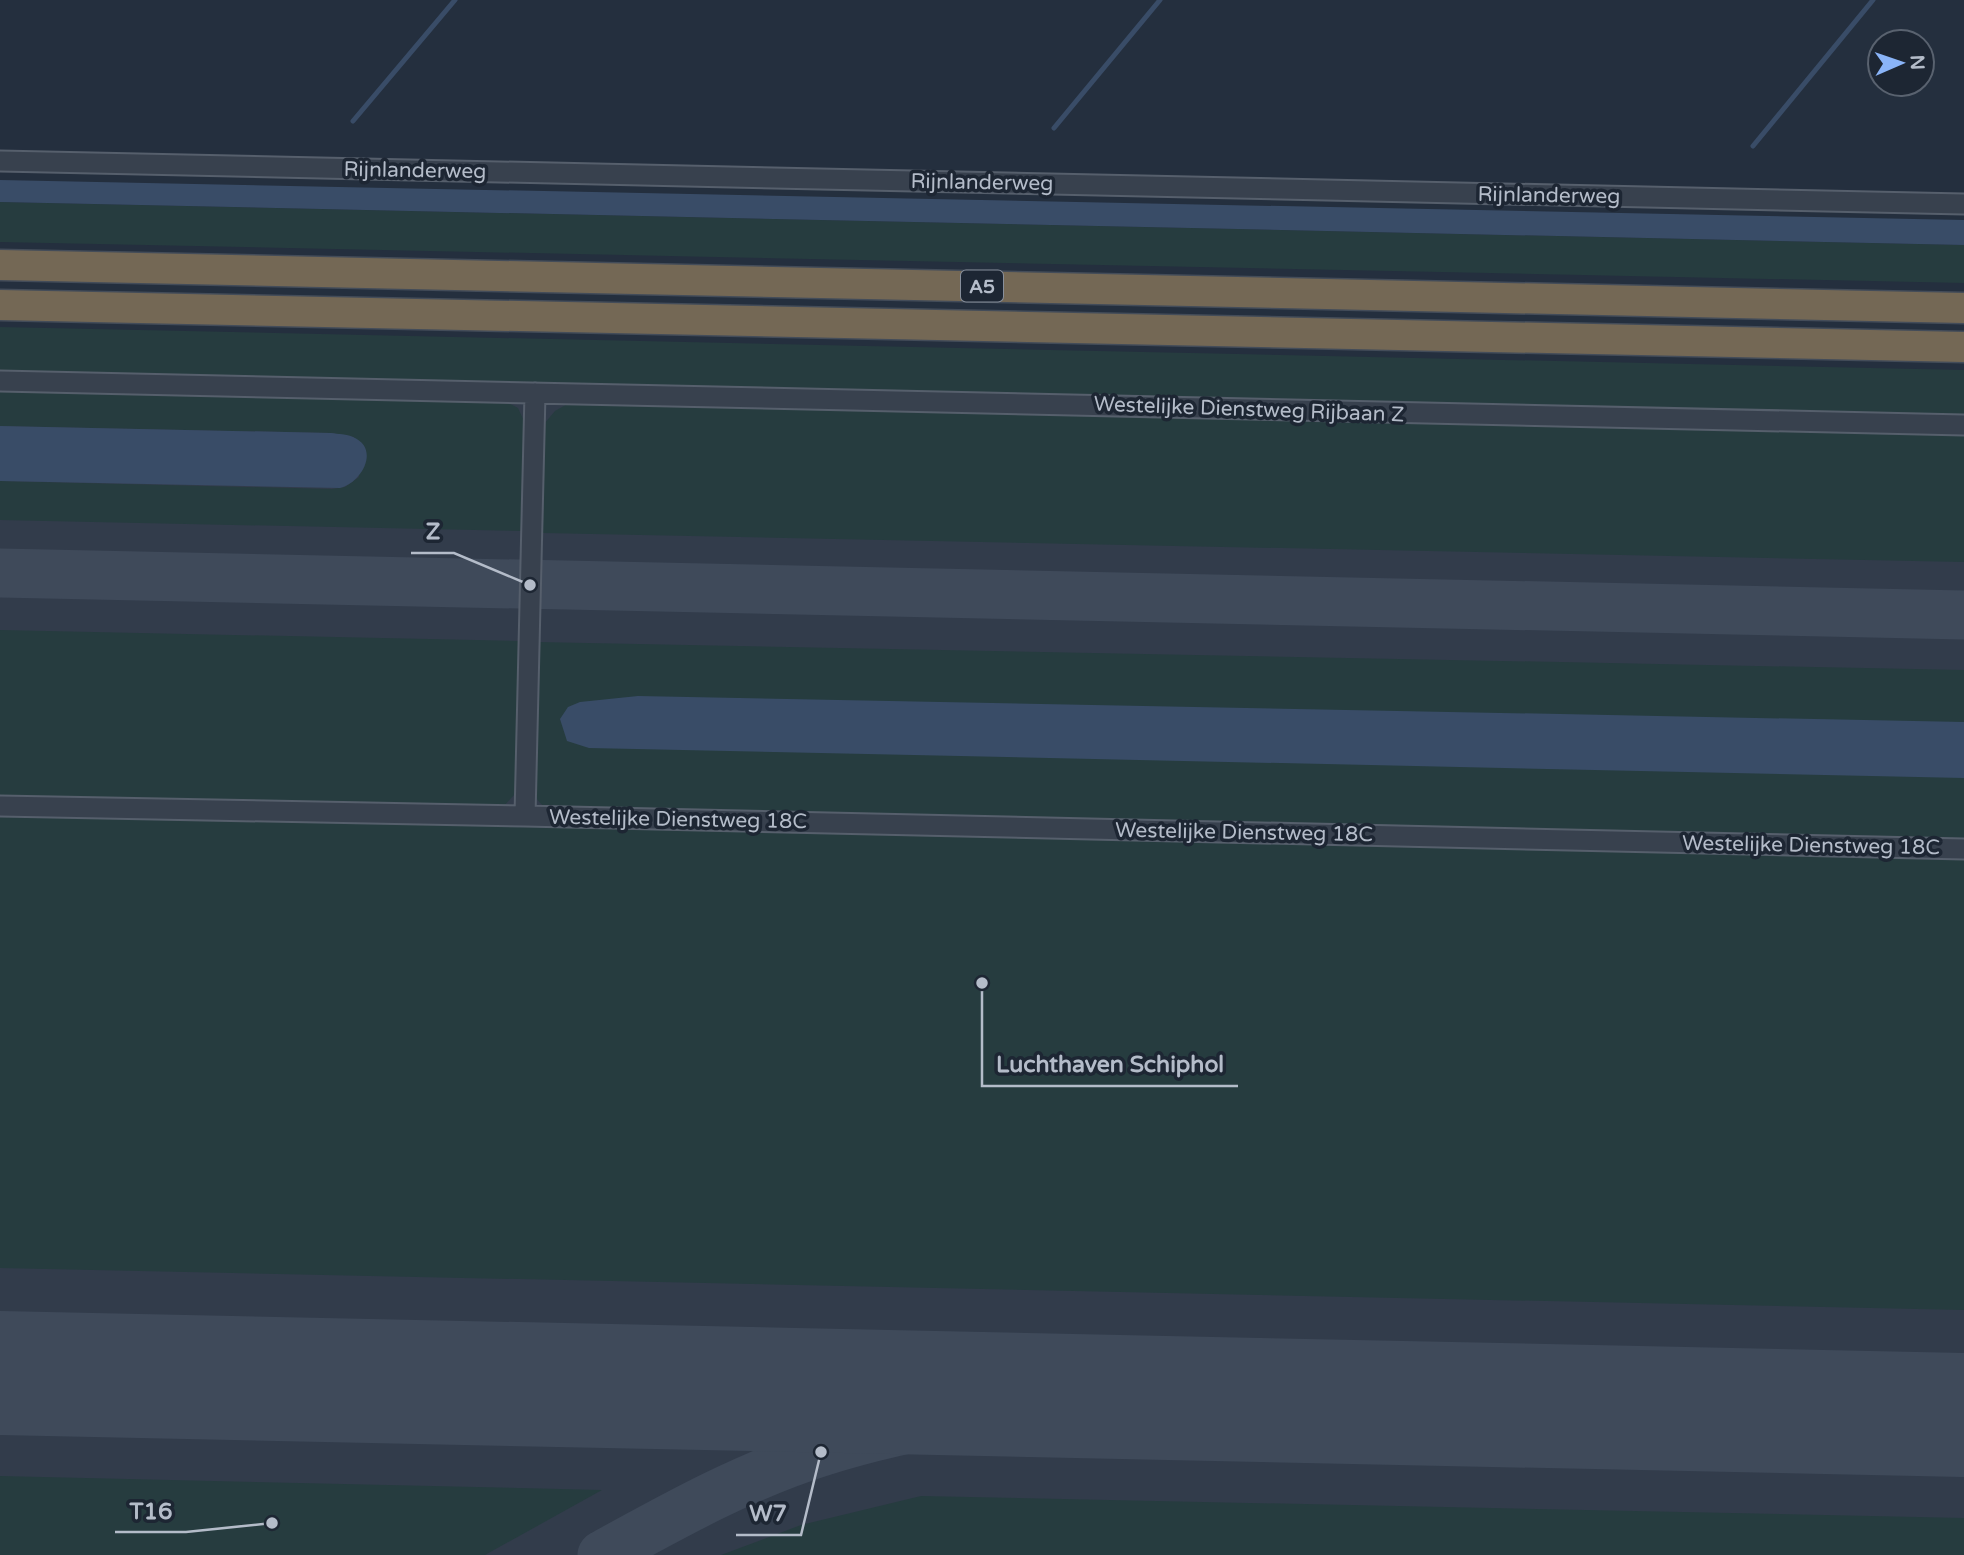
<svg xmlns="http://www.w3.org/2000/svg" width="1964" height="1555" viewBox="0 0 1964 1555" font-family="'Varela Round',sans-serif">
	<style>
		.airport { fill: #323c4b }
		.green { fill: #263c3f }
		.water { fill: #394c67 }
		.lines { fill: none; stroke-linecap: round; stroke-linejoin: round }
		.stream { stroke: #394c67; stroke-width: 5 }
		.taxiway { stroke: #3f4a5a; stroke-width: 49 }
		.runway { stroke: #3f4a5a; stroke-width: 124 }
		.minor-casing { stroke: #565f6c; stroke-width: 23 }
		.highway-casing { stroke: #434c59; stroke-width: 33 }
		.minor { stroke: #38414e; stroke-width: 19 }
		.highway { stroke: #746855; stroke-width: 30 }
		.labels { text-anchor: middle; stroke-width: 7; stroke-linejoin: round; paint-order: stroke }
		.shield { fill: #1d2633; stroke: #878f9c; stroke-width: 2 }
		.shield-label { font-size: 19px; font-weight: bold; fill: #b4bcc9 }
		.street-label { font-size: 21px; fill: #b4bcc9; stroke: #1d2633 }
		.leader { fill: none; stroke: #b4bcc9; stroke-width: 2.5 }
		.callout-dot { fill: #b4bcc9; stroke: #1d2633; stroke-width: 2.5 }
		.callout-label { font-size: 23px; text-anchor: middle; font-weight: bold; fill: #b4bcc9; stroke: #1d2633; stroke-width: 7; stroke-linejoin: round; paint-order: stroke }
	</style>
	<rect width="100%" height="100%" fill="#242f3e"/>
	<!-- airport -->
	<path class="airport" d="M0 369 1964 411V1555H0Z"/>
	<!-- green -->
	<path class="green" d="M0 202 1964 245V283L0 242Z
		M0 327 1964 370V415L0 373Z
		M0 389 501 399 518 408 525 423 523 531 0 520V481L332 489 345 487 359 477 354 437 331 433 0 426Z
		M569 403 1964 431V562L543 533 544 424 555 411Z
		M0 630 520 641 517 786 514 795 503 807 0 799Z
		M537 642 1964 670V838L554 810C542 807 536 801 533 789Z
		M0 815 1964 855V1310L0 1268Z
		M0 1476 602 1490 485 1555H0Z
		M921 1496 1964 1518V1555H721L801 1525Z"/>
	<!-- water -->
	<path class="water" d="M0 180 1964 220V245L0 202Z
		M0 426 331 433C338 434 347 434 353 437 381 449 361 483 340 488L0 481Z
		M638 696 1964 722V778L589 748 567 741 560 719 568 707 580 702Z"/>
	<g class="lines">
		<!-- stream -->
		<path class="stream" d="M353 121 455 0
			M1054 128 1160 0
			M1753 146 1873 0"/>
		<!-- taxiway -->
		<path class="taxiway" d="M0 573 1964 615
			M602 1555C673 1516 746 1475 824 1451 919 1421 1017 1409 1116 1397"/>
		<!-- runway -->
		<path class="runway" d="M0 1373 1964 1415"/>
		<defs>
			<path id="minor" d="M0 161 1964 204
				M0 381 1964 425
				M535 393 525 816 1964 849
				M0 806 525 816"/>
			<path id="highway" d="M0 265 1964 308
				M0 305 1964 347"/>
		</defs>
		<!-- minor casing -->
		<use href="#minor" class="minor-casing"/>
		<!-- highway casing -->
		<use href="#highway" class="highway-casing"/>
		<!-- minor -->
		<use href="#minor" class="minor"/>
		<!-- highway -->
		<use href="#highway" class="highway"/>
	</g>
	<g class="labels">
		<!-- shield labels -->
		<rect class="shield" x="961" y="270.5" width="42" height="31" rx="5"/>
		<g class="shield-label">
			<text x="982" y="293">A5</text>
		</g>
		<!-- street labels -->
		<g class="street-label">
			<text transform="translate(415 170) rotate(1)" y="7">Rijnlanderweg</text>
			<text transform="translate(982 182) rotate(1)" y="7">Rijnlanderweg</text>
			<text transform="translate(1549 195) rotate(1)" y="7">Rijnlanderweg</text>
			<text transform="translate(1249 409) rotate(2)" y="7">Westelijke Dienstweg Rijbaan Z</text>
			<text transform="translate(678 819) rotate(1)" y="7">Westelijke Dienstweg 18C</text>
			<text transform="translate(1244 832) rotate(1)" y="7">Westelijke Dienstweg 18C</text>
			<text transform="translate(1811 845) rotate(1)" y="7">Westelijke Dienstweg 18C</text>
		</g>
	</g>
	<!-- callouts -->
	<path class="leader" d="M530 585L454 553H411M982 983L982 1086H1238M272 1523L186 1532H115M821 1452L801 1535H736"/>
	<g class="callout-dot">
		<circle cx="530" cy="585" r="7"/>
		<circle cx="982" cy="983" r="7"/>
		<circle cx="272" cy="1523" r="7"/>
		<circle cx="821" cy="1452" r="7"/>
	</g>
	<g class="callout-label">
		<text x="433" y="539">Z</text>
		<text x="1110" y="1072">Luchthaven Schiphol</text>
		<text x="151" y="1519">T16</text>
		<text x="768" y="1521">W7</text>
	</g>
	<!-- north arrow -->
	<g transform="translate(1901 63) rotate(88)"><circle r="33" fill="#1d2633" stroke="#59626f" stroke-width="2"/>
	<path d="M0-5L12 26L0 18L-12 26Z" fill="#8ab4f8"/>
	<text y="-10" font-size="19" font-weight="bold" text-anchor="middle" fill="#b4bcc9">N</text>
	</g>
</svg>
